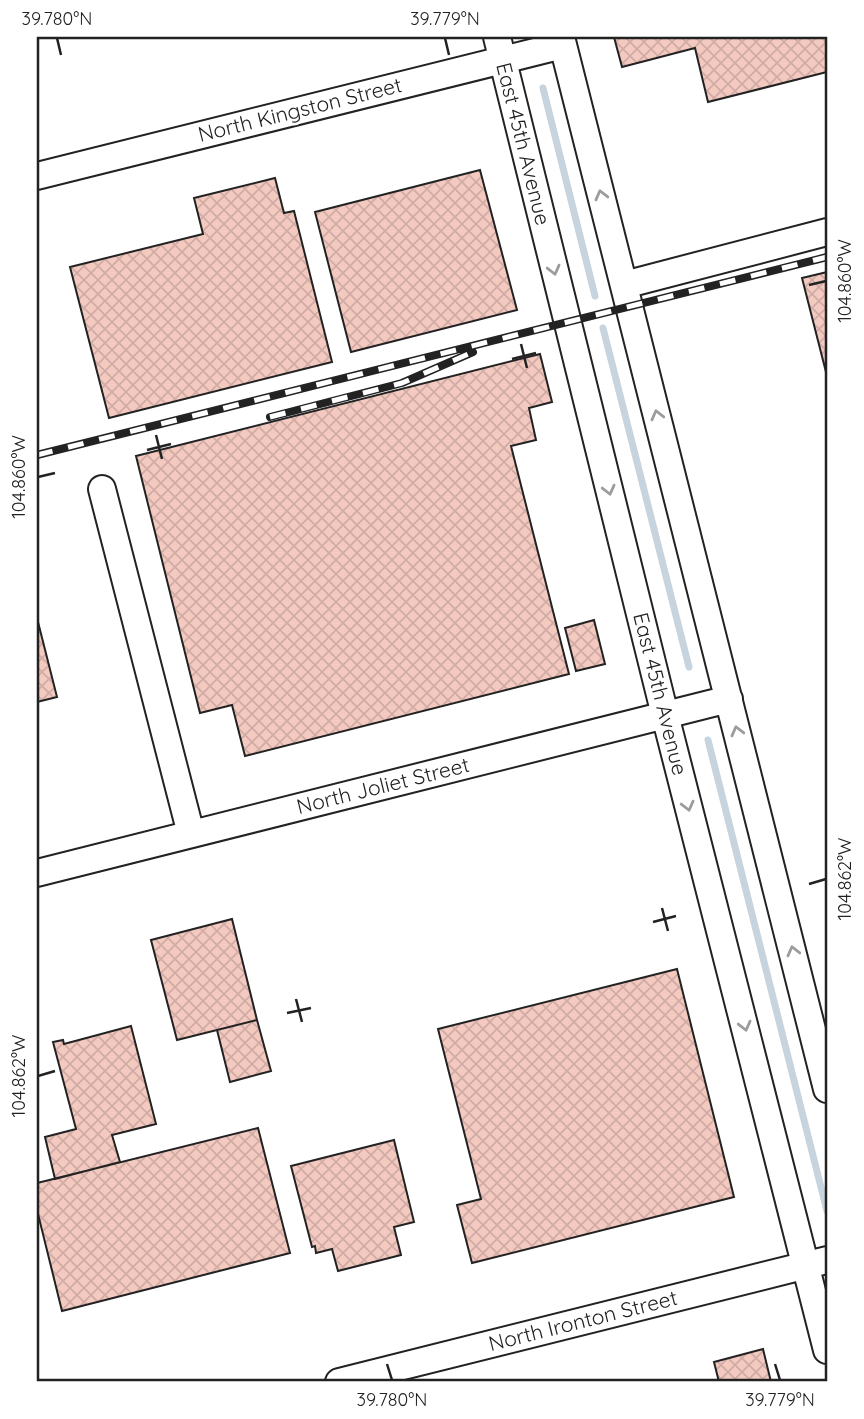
<svg xmlns="http://www.w3.org/2000/svg" width="864" height="1419" viewBox="0 0 864 1419" font-family="Quicksand,sans-serif">
	<style>
		.lines { fill: none; stroke-linecap: round; stroke-linejoin: round }
		.stream { stroke: #c7d3dd; stroke-width: 7 }
		.building { fill: url(#building-cross-hatch); stroke: #222; stroke-width: 2 }
		.minor-casing { stroke: #222; stroke-width: 30 }
		.minor { stroke: #fff; stroke-width: 26 }
		.rail-casing { stroke: #222; stroke-width: 8 }
		.rail { stroke: #fff; stroke-width: 5; stroke-dasharray: 16; stroke-linecap: butt }
		.oneway { stroke: #9c9c9c }
		.ticks { fill: none; stroke: #222; stroke-width: 2.5 }
		.labels { text-anchor: middle; stroke-width: 5; stroke-linejoin: round; paint-order: stroke }
		.street-label { font-size: 21px; fill: #222; stroke: #fff }
		.neatline { fill: none; stroke: #222; stroke-width: 2.5 }
		.ticks-label { font-size: 18px; text-anchor: middle; fill: #222 }
	</style>
	<defs>
		<pattern id="building-cross-hatch" width="8" height="8" patternUnits="userSpaceOnUse" patternTransform="scale(1.75)"><rect width="8" height="8" fill="#f3c9c0"/><path d="M0 0l8 8M0 8l8-8" fill="none" stroke="#d0aca5"/></pattern>
	</defs>
	<rect width="100%" height="100%" fill="#fff"/>
	<g class="lines">
		<!-- stream -->
		<path class="stream" d="M543 88 595 296
			M603 328 689 667
			M708 740 827 1211"/>
	</g>
	<!-- building -->
	<path class="building" d="M614 37H827V72L708 102 695 48 622 67Z
		M480 170 517 310 351 352 315 212Z
		M275 178 284 213 294 211 332 362 109 418 70 267 203 234 194 198Z
		M827 272V376L802 278Z
		M540 354 552 402 529 408 536 440 511 446 569 674 245 756 232 705 200 713 136 456Z
		M37 618 57 697 37 702Z
		M594 620 605 664 576 671 565 628Z
		M232 919 257 1020 177 1040 151 940Z
		M677 969 734 1197 472 1263 457 1205 481 1199 438 1029Z
		M257 1020 271 1071 230 1082 217 1030Z
		M131 1026 156 1124 112 1135 120 1162 55 1179 45 1137 76 1129 53 1042 63 1040 64 1044Z
		M258 1128 290 1253 62 1311 37 1210V1183Z
		M394 1140 414 1222 394 1227 401 1255 338 1271 332 1249 316 1253 315 1246 312 1247 291 1166Z
		M763 1349 771 1382H719L714 1362Z"/>
	<g class="lines">
		<defs>
			<path id="minor" d="M497 37 665 715 827 1350
				M561 37 827 1089
				M37 176 563 45
				M624 285 827 232
				M102 489 191 834
				M37 873 729 699
				M339 1382 827 1260"/>
		</defs>
		<!-- minor casing -->
		<use href="#minor" class="minor-casing"/>
		<!-- minor -->
		<use href="#minor" class="minor"/>
		<defs>
			<path id="rail" d="M270 417 402 383 473 352
				M37 455 827 257"/>
		</defs>
		<!-- rail casing -->
		<use href="#rail" class="rail-casing"/>
		<!-- rail -->
		<use href="#rail" class="rail"/>
	</g>
	<!-- one-way arrows -->
	<defs><path id="oneway-chevron" d="M-2-3.5L2.5 0L-2 3.5" fill="none" stroke-width="1.6" stroke-linecap="round" stroke-linejoin="round" transform="scale(1.75)"/></defs>
	<g class="oneway">
		<use href="#oneway-chevron" transform="translate(601 195) rotate(-104)"/>
		<use href="#oneway-chevron" transform="translate(554 270) rotate(76)"/>
		<use href="#oneway-chevron" transform="translate(657 415) rotate(-104)"/>
		<use href="#oneway-chevron" transform="translate(609 490) rotate(76)"/>
		<use href="#oneway-chevron" transform="translate(737 731) rotate(-104)"/>
		<use href="#oneway-chevron" transform="translate(688 806) rotate(76)"/>
		<use href="#oneway-chevron" transform="translate(793 951) rotate(-104)"/>
		<use href="#oneway-chevron" transform="translate(745 1026) rotate(76)"/>
	</g>
	<!-- ticks -->
	<path class="ticks" d="M57 38 61 55M445 38 449 55M809 285 826 281M521 344 527 368M512 359 536 353M156 435 162 459M147 450 171 444M38 477 55 473M809 884 826 879M662 908 668 931M653 922 676 916M296 999 302 1022M287 1013 311 1008M38 1076 55 1071M387 1364 392 1380M775 1364 780 1380"/>
	<g class="labels">
		<!-- street labels -->
		<g class="street-label">
			<text transform="translate(300 110) rotate(-14)" y="7">North Kingston Street</text>
			<text transform="translate(523 144) rotate(76)" y="7">East 45th Avenue</text>
			<text transform="translate(660 694) rotate(76)" y="7">East 45th Avenue</text>
			<text transform="translate(383 786) rotate(-14)" y="7">North Joliet Street</text>
			<text transform="translate(583 1321) rotate(-14)" y="7">North Ironton Street</text>
		</g>
	</g>
	<!-- border -->
	<rect width="864" height="1419" fill="none" stroke="#ffffff" stroke-width="77"/>
	<rect x="38" y="38" width="788" height="1342" class="neatline"/>
	<g class="ticks-label">
		<text x="57" y="25">39.780°N</text>
		<text x="445" y="25">39.779°N</text>
		<text transform="translate(845 281) rotate(-90)" y="6">104.860°W</text>
		<text transform="translate(19 477) rotate(-90)" y="6">104.860°W</text>
		<text transform="translate(845 879) rotate(-90)" y="6">104.862°W</text>
		<text transform="translate(19 1076) rotate(-90)" y="6">104.862°W</text>
		<text x="392" y="1406">39.780°N</text>
		<text x="780" y="1406">39.779°N</text>
	</g>
</svg>
